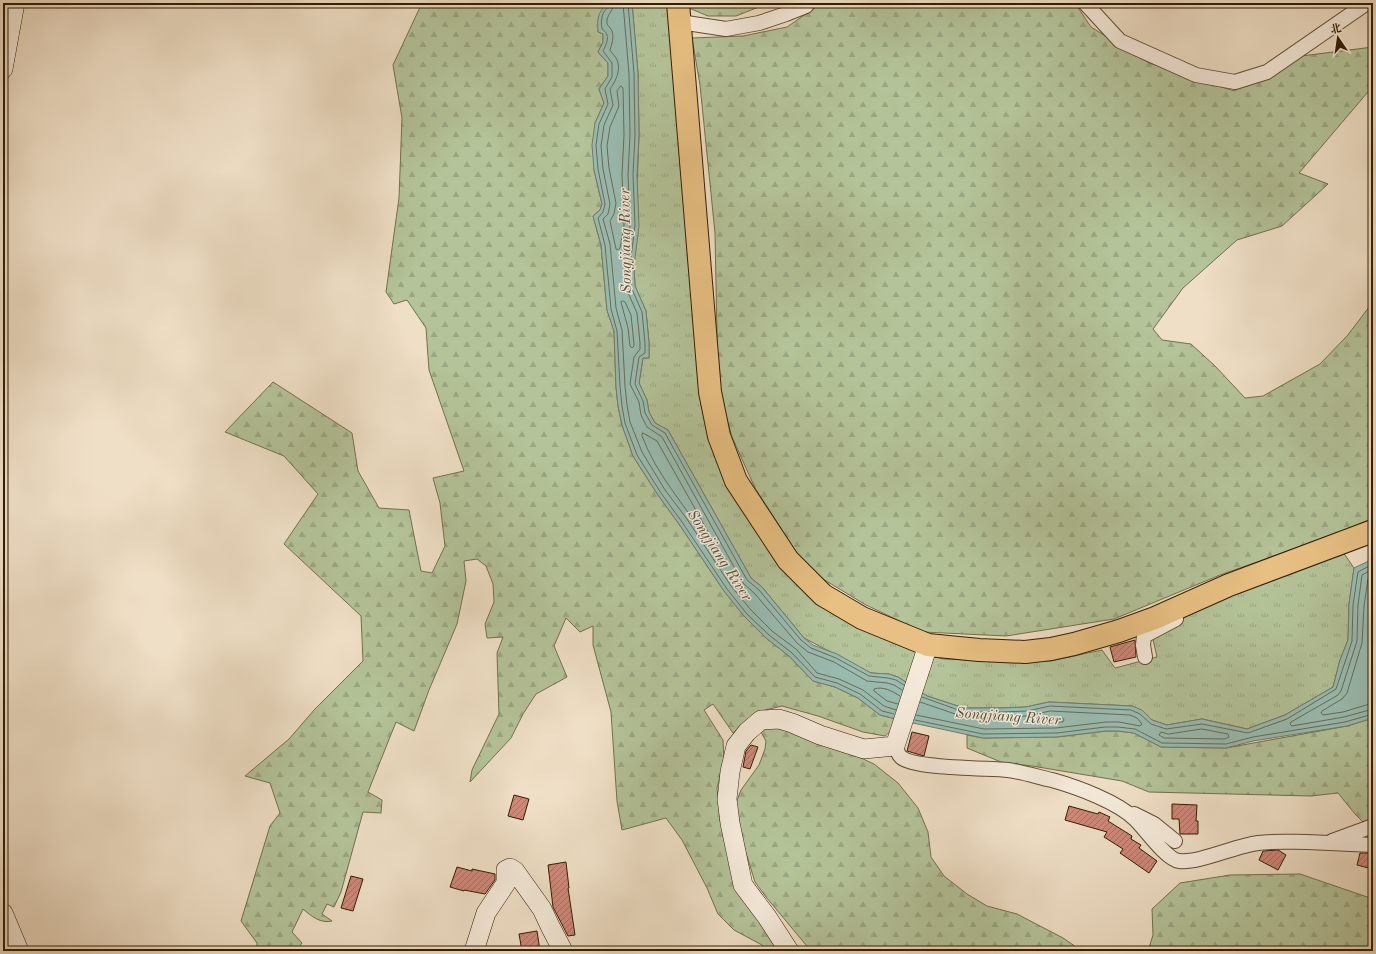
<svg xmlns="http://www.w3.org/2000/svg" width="1376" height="954" viewBox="0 0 1376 954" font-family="'Old Standard TT','Noto Serif SC',serif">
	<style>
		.grass { fill: url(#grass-tufts); stroke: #73704d }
		.forest { fill: url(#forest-firs); stroke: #73704d }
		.water { fill: #9abdb2; stroke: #707d6b }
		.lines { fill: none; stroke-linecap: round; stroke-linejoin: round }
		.shore { stroke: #666d5a; stroke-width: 1 }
		.building { fill: url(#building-hatch); stroke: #321d01 }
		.street-casing { stroke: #614e32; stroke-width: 16 }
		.secondary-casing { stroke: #321d01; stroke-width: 20 }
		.highway-casing { stroke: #321d01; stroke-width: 24 }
		.street { stroke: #f5eada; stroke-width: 14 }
		.secondary { stroke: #f5eada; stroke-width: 19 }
		.highway { stroke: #e8c083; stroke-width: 22 }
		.labels { text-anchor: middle; stroke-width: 3; stroke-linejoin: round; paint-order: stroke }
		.water-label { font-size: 15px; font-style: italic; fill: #514d36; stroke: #f5eada }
	</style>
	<defs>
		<pattern id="grass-tufts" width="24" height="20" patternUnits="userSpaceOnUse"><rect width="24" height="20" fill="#b4c399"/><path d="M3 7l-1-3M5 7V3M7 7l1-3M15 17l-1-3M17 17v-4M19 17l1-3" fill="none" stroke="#9ba782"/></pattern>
		<pattern id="forest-firs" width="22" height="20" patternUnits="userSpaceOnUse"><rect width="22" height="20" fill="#b4c399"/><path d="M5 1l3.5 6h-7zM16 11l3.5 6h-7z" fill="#9ba782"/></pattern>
		<pattern id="building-hatch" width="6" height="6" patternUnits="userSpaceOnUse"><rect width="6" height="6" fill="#ce887a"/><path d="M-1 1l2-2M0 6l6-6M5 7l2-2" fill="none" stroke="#a86f62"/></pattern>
	</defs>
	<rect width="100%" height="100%" fill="#efdfc6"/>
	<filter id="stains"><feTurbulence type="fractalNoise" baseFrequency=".005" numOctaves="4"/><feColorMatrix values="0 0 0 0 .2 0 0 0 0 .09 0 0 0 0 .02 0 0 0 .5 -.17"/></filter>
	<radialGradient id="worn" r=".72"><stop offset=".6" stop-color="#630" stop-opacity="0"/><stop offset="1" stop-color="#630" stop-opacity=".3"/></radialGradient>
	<!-- grass -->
	<path class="grass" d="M632 3H670L704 378 767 541 916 651 943 659 994 661H1051L1102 650 1115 668 1157 657 1152 635 1193 612 1196 606 1343 552 1354 568 1349 604 1348 640 1340 660 1333 687 1285 715 1247 729 1202 719 1167 725 1152 720 1142 711 1132 706 1049 702 1026 707 1001 708H964L927 696 898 677 889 674 871 673 804 638 762 587 751 578 668 430 655 423 649 412 647 400 639 383 643 358H649V343L646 311 635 286 634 266 639 135 638 73Z"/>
	<!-- forest -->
	<path class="forest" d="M422 3H606L598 32 603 34V42L598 52 608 63V76L599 89 604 103 595 123 594 170 602 204 600 210 593 216 601 245 607 310 614 331 616 387 618 406 622 425 633 456 658 495 679 524 724 591 744 616 766 638 789 656 813 681 835 687 858 698 880 715 896 719 893 729 885 736 863 732 818 716 782 706 765 710 733 733 713 704 704 710 723 740 724 760 717 788 720 820 729 859 778 951H767L762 945 734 930 718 914 707 888 682 840 666 818 622 830 617 801 611 712 593 645V626L580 632 566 618 554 646 567 677 536 694 523 714 511 738 470 782 472 770 499 714 497 653 503 637 487 638 485 624 494 602 493 584 486 566 477 559 464 561 466 581 457 624 429 690 414 731 396 722 368 792 382 800 381 813 363 812 341 892 334 907 327 904 322 914 332 921C321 924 311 916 303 909L292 932 302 943 296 951H257V943L241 921 270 826 280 813 270 783 245 776 289 739 315 709 363 661 361 616 284 544 318 494 284 456 225 432 273 382 352 433 358 471 379 508 409 510 421 571 432 573 445 546 440 503 433 478 464 471 429 370 426 328 407 300 394 304 386 292 399 198 402 118 393 65Z
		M689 3H769L736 16H708L689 8Z
		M822 3H1075L1091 27 1149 63 1234 91 1301 56 1373 47V86L1299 173 1328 184 1282 226 1237 240 1183 288 1153 329 1162 340 1191 344 1215 366 1245 398 1263 396 1320 364 1347 336 1373 302V518L1328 537 1220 575 1114 619 1006 636 923 632 866 605 808 570 755 488 732 437 718 386 715 233 700 85 692 38 743 36 787 27Z
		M1373 718V818L1363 822 1355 814 1338 793 1311 796 1149 792 1122 781 1032 766 1001 762 967 748V735L983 738 1057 737 1106 731H1118L1134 733 1161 747 1226 748 1347 726Z
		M770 726H778L846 751 874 764 898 783 918 808 928 832 931 857 944 876 967 894 987 906 1017 914 1063 938 1082 951H811L766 897 755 882 739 830 736 803 741 790 759 765 765 749 766 741 761 732Z
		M1300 874 1373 899V951H1148L1153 935 1152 909 1180 883 1230 875Z"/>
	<!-- water -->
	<path class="water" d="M606 3H632L638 73 639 135 637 175 639 226 634 266 635 286 646 311 649 343V358H643L639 383 647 400 649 412 655 423 668 430 751 578 762 587 804 638 813 645 837 654 871 673 889 674 898 677 927 696 964 708H1001L1026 707 1049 702 1132 706 1142 710 1152 720 1167 725 1202 719 1247 729 1285 715 1333 687 1340 660 1348 640 1349 604 1354 568 1373 559V718L1347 726 1253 741 1226 748 1161 747 1134 733 1118 731H1106L1057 737 983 738 913 723 880 715 858 698 835 687 813 681 789 656 766 638 744 616 724 591 679 524 658 495 633 456 622 425 618 406 616 387 614 331 607 310 601 245 593 216 600 210 602 204 594 170 592 145 595 123 604 103 599 89 608 76V63L598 52 603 42V34L598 32C597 15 598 16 606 3Z"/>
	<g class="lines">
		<!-- shore -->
		<path class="shore" d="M609 3C609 8 606 8 604 12 601 17 601 23 602 29 611 35 607 43 603 51L612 63V77L605 89 608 104 599 124 596 145 598 169 605 204 603 212 598 218 605 245 611 309 617 331 620 386 622 406 625 423 637 455 661 493 682 522 727 589 747 614 769 635 792 653 815 677 837 683 860 694 882 711 894 714
			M614 3C614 10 608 13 607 20 606 26 610 26 612 31 614 37 612 44 610 50 611 52 614 55 616 58 622 68 616 81 610 89L613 105 604 125 601 146 603 169 610 204 608 214 603 219 610 244 616 308 622 330 625 386 627 405 630 422 642 452 665 490 687 519 731 586 751 610 772 631 796 649 817 673 839 679 863 690 884 706 896 710
			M623 3 629 74 630 135 628 175 630 225 625 266 626 288 637 313 640 343V349L634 357 630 384 639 402 641 415 647 427 662 437 743 583 755 594 797 643 808 652 834 662 867 681 887 683 894 685 902 690
			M628 3 634 73 635 135 633 175 635 225 630 266 631 287 642 312 645 343V353L639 357 635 384 643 401 645 413 652 425 665 433 747 580 759 590 801 640 811 648 836 658 869 676 888 678 896 680 904 685
			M621 86 623 88 624 135 622 175 624 225 620 248 618 250 616 249 610 221 614 214 616 203 609 168 607 146 610 127 619 106 617 91Z
			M623 301 625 302 631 315 634 344V346L632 348 630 346 628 328 621 302Z
			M643 433 657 441 711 537 710 540 707 539C685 506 656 474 642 436Z
			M1373 569 1362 575 1358 605 1357 641 1341 691 1338 695 1291 722 1290 724 1292 726 1344 717 1373 709
			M1373 576 1368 579 1364 606 1362 643 1347 693 1342 699 1322 711 1321 713 1323 715 1343 712 1373 703
			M922 697 964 712H1001L1027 711 1050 706 1131 710 1140 714 1151 724 1166 729 1202 724 1248 733 1287 719 1336 689 1352 641 1353 605 1358 572 1373 564
			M898 704 887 701 874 691V689C883 686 892 691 900 696
			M916 715 984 729 1056 728 1106 722H1119L1140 726 1142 724 1137 718 1130 715 1050 711 1027 716 1001 717H964L920 702
			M1050 717 1063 718 1064 720 1063 722H1045L1043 721 1044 719Z
			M915 720 983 734 1057 733 1105 727H1118L1135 729 1162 743 1226 744 1253 737 1345 722 1373 714
			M1202 729 1228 734 1229 737 1225 739 1164 738 1159 735 1161 732 1168 734Z"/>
	</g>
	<!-- building -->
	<path class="building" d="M1135 640 1136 657 1114 662 1110 647Z
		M912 732 929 736 924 756 907 751Z
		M751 745 758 747 750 769 743 767 746 751Z
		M514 795 529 799 523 820 508 816Z
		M1172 804 1197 805 1196 821H1198V834H1180L1179 819H1172Z
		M1069 806 1098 814 1099 812 1110 817 1108 821 1132 836 1131 839 1141 845 1139 848 1157 861 1149 873 1120 853 1123 849 1104 837 1107 832 1065 820Z
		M1278 850 1286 855 1278 870 1259 860 1263 851Z
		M1360 853H1373L1372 869 1357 865Z
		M566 862 569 888H568L575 935 568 936 553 907 548 865Z
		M457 867 472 871V869L495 874V880L485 894 464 890V891L450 887Z
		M351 876 363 879 353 911 341 908Z
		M537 931 540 951H522L519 934Z"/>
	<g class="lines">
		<defs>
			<path id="street" d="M1085 3 1120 41 1196 75 1235 82 1267 72 1367 3
				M680 22 726 29 759 23 786 14 806 6 808 3
				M1145 657 1143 645 1144 636 1176 619
				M895 746C897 749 898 755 901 757 913 769 988 768 1008 770 1023 772 1038 777 1052 780 1077 787 1118 802 1136 820 1145 829 1167 860 1179 861 1201 863 1234 846 1258 843 1274 841 1290 842 1307 842 1329 843 1351 844 1373 845
				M1134 814 1154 824 1175 841
				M1332 841 1373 826"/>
			<path id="secondary" d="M3 69 15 3
				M3 913 19 951
				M474 951 486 913 506 883V870L510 868 515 871 542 909 551 928 563 951
				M789 951 767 917 743 885 730 823 727 799 730 772 736 746 747 732 761 720 779 719 792 723 820 735 864 749 895 746 928 645"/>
			<path id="highway" d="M678 3 710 392 719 436 736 481 788 560 823 595 862 618 928 645 979 650 1025 652 1051 649 1074 644 1119 631 1155 618 1229 585 1373 531"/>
		</defs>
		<!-- street casing -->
		<use href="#street" class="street-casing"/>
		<!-- secondary casing -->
		<use href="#secondary" class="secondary-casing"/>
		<!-- highway casing -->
		<use href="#highway" class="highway-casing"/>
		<!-- street -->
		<use href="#street" class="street"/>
		<!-- secondary -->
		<use href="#secondary" class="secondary"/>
		<!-- highway -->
		<use href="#highway" class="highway"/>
	</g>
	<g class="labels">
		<!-- water labels -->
		<g class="water-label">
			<text transform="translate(625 241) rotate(-91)" y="5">Songjiang River</text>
			<text transform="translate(720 555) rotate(57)" y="5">Songjiang River</text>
			<text transform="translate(1008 716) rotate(4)" y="5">Songjiang River</text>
		</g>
	</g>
	<!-- margin -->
	<rect width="1376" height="954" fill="none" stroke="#efdfc6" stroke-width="16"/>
	<rect x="4" y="4" width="1368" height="946" fill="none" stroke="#321d01" stroke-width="2"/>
	<rect x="8" y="8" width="1360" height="938" fill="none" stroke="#321d01"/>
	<!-- north arrow -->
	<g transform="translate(1338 38) rotate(347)" stroke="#f5eada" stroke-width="3" paint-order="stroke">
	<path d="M0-3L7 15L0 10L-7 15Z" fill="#321d01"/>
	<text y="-6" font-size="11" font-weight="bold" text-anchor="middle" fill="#321d01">北</text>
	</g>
	<rect width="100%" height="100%" filter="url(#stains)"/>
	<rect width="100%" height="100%" fill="url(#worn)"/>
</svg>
